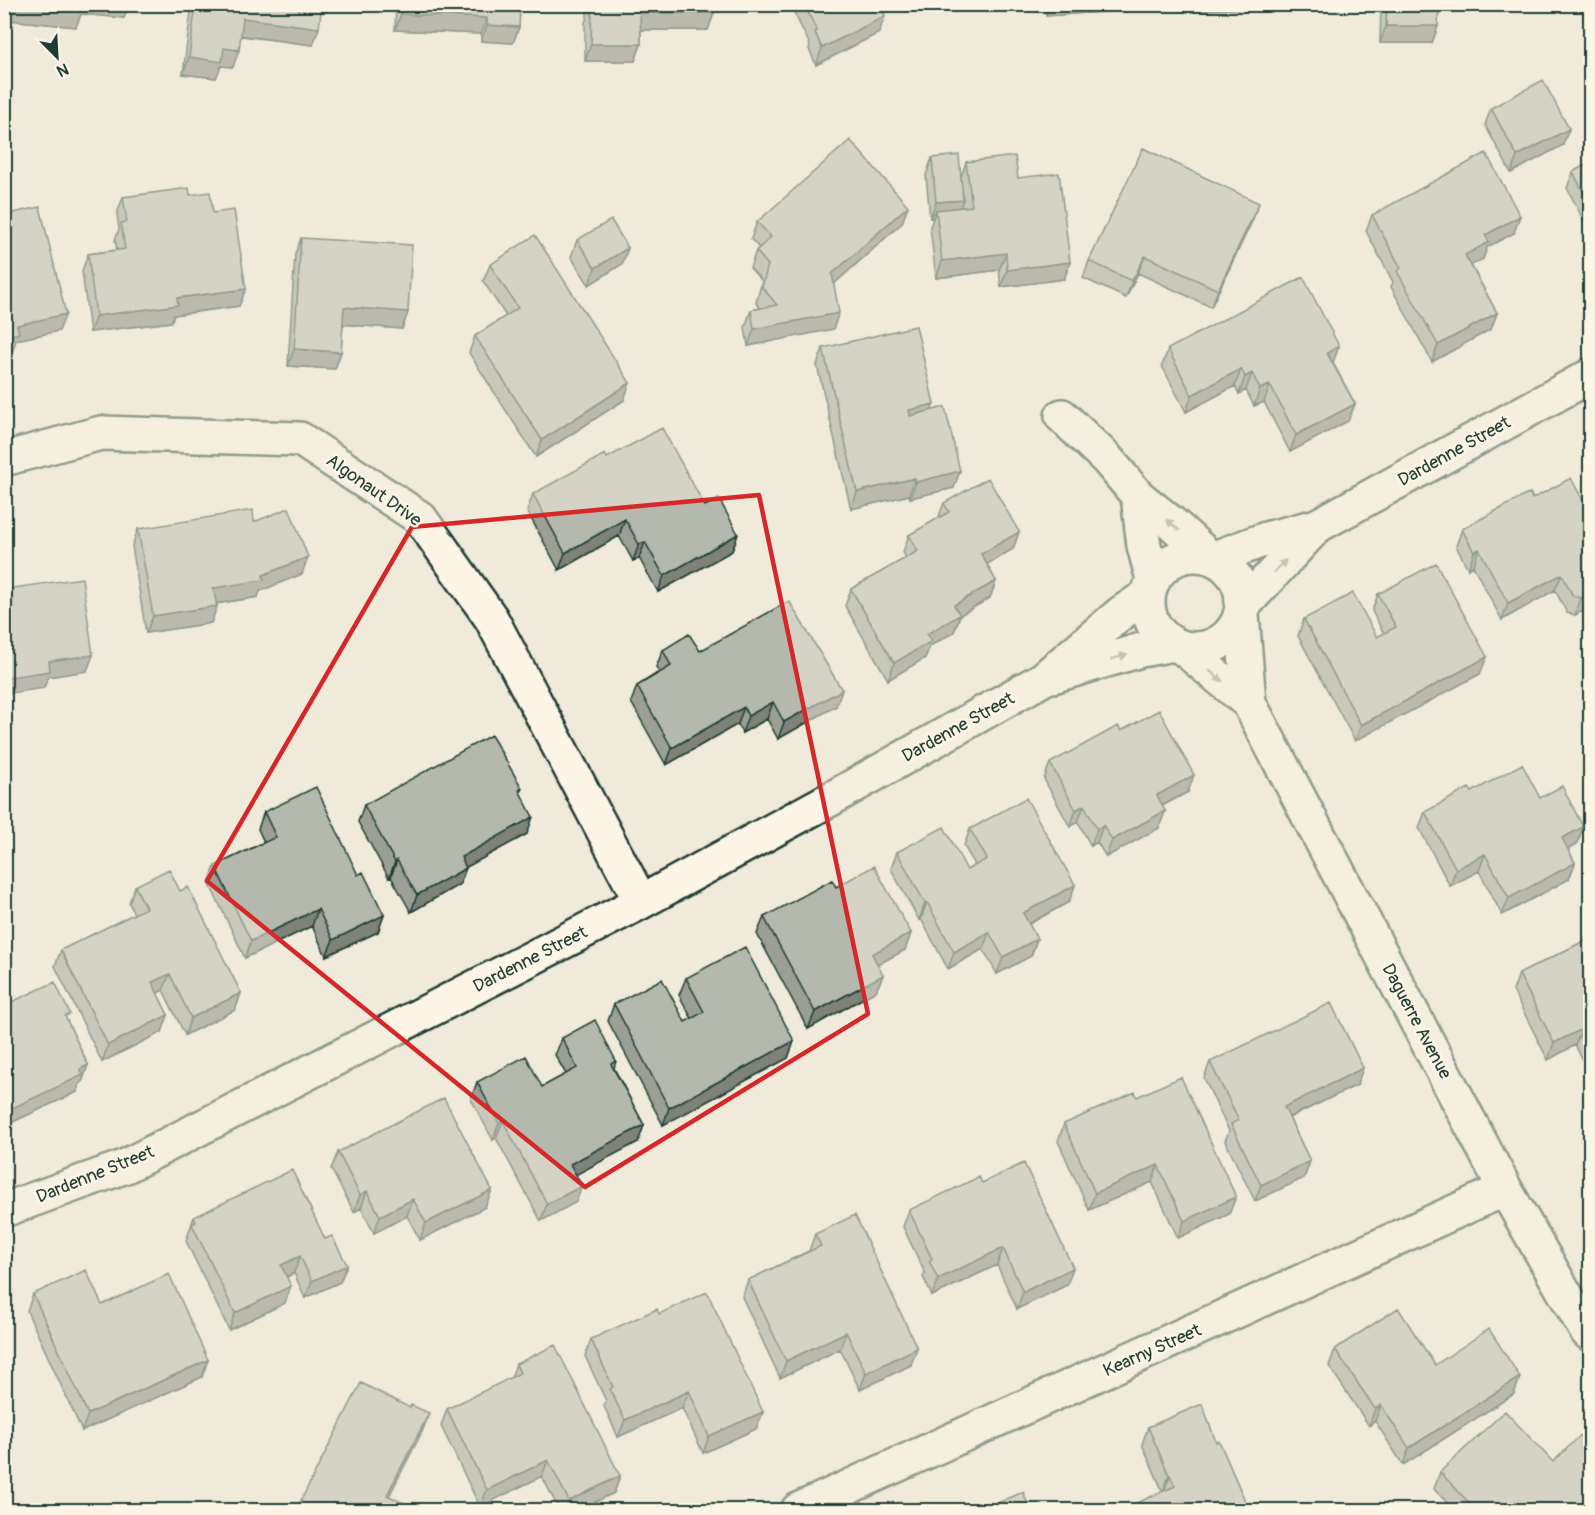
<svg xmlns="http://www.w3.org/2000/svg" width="1595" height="1515" viewBox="0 0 1595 1515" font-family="Pangolin,sans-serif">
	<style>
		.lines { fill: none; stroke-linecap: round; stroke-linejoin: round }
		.street-casing { stroke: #1f3d34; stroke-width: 38 }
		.street { stroke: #fcf5e5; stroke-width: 33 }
		.wall { fill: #9c9f95; stroke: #1f3d34; stroke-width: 1.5 }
		.shaded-wall { fill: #7f8279; stroke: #1f3d34; stroke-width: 1.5 }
		.building { fill: #b5b9ad; stroke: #1f3d34; stroke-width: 1.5 }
		.oneway { fill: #8e998c }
		.marked { fill: none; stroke: #d62828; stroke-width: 4.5; stroke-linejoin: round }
		.labels { text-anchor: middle; stroke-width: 5; stroke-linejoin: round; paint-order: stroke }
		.street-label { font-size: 18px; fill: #1f3d34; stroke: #fcf5e5 }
	</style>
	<rect width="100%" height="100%" fill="#efeada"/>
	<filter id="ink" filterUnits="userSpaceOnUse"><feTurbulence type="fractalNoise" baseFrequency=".0167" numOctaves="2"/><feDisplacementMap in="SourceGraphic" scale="12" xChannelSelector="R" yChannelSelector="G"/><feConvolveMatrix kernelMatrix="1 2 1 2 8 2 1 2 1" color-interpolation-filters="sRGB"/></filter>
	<g filter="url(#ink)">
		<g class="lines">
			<defs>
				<path id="street" d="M1062 416 1107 459 1138 496 1174 525 1207 555
					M4 459 101 433 300 439 420 518 491 618 641 902
					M1138 496 1144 546 1153 579
					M1148 602a47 47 0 1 1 94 0a47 47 0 1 1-94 0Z
					M1214 558 1266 539 1317 526 1590 376
					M1242 607 1317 526
					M1242 614 1249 703 1505 1189 1586 1330 1590 1334
					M1183 648 1249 703
					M1053 676 1141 650 1174 644
					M4 1210 126 1166 641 902 836 796 1043 679 1121 613 1148 595
					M798 1510 1505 1189"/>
			</defs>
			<!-- street casing -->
			<use href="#street" class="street-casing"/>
			<!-- street -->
			<use href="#street" class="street"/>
		</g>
		<!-- wall -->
		<path class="wall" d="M11 4H129L124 18 81 14 76 27 10 20Z
			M192 4H322L313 45 241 36 233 67 221 66 216 78 183 74Z
			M396 4H520L519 27 513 43 481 41V34L395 30Z
			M587 4H714V13L708 30H641V44L635 61H585V23L587 17Z
			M790 4H901L883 13 879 33 816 65 809 49 810 45Z
			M1045 4H1117L1114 11 1046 16Z
			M1381 4H1511L1510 10 1439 8 1438 26 1432 43H1380Z
			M1491 108 1563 145 1511 173 1485 125Z
			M932 158 961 177 966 162 1018 178 1070 262 1064 279 1001 287 999 270 936 278 930 227 933 218H930L926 175Z
			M1590 162V233L1567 188 1573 172Z
			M190 195 213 213 239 306 174 315 171 322 90 332 82 271 88 254 117 250 115 240 119 229 117 214 123 197Z
			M1372 215 1514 233 1487 247 1483 259 1471 265 1497 313 1491 329 1432 362 1391 287 1393 282 1366 231Z
			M1253 219 1211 307 1138 273 1126 298 1083 278 1089 261Z
			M757 222 902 223 834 284 833 329 748 346 745 327 751 310 760 308 756 303 762 281 750 268 756 251 759 248 751 239Z
			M301 238 408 312 402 329 343 324 341 352 335 369 288 366 295 254Z
			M577 240 628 248 622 264 589 285 571 257Z
			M490 265 624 400 536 457 469 353 475 336 506 316 483 281Z
			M823 348 931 411 954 488 910 498 909 495 851 509 817 365Z
			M1168 349 1333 363 1355 404 1348 421 1290 452 1264 402 1254 406 1246 390 1239 394 1235 386 1186 412 1162 366Z
			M607 458 705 506 738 534 732 551 658 592 639 558 633 561 619 536 559 570 527 511 533 494Z
			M1530 493 1589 608 1575 615 1567 613 1555 590 1502 620 1473 566 1468 569 1456 546 1462 529Z
			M944 503 1019 532 1013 549 987 564 996 581 990 598 960 615 954 632 930 646 925 658 888 680 845 606 851 589 906 558 903 552 909 535 938 519Z
			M138 529 302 574 260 591 258 597 216 604 217 606 211 623 146 633 132 546Z
			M1378 594 1480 674 1355 741 1298 636 1304 619 1377 637 1384 634 1372 611Z
			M663 650 700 651 836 706 778 739 767 719 742 733 738 724 666 765 631 702 637 686 659 672 656 667Z
			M1121 731 1188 792 1162 806 1165 811 1159 828 1106 857 1097 842 1091 846 1078 822 1070 827 1044 779 1050 763Z
			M522 788 520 793 527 834 466 867 460 884 411 912 391 877 389 878 358 822 364 805Z
			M1472 792 1540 798 1583 827 1577 844 1568 848 1575 863 1569 879 1502 915 1479 871 1450 886 1419 828 1425 812Z
			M264 812 358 875 384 915 378 932 326 956 312 926 245 958 209 883 215 866 264 842 258 829Z
			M970 829 1075 885 1069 902 1029 924 1037 939 1031 956 997 974 983 949 948 969 921 919 919 920 891 869 897 852 967 870 975 865 964 846Z
			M135 886 180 891 241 993 235 1010 185 1035 163 990 157 994 168 1015 162 1032 102 1062 55 966 61 950 134 914 129 903Z
			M836 887 911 933 905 950 877 965 883 975 876 991 808 1029 757 934 764 917Z
			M1590 938V1075L1575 1045 1548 1060 1513 991 1519 974Z
			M686 978 794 1041 788 1058 663 1125 608 1021 614 1004 685 1022 692 1019 679 995Z
			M5 1005 67 1021 88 1065 82 1082 80 1083 77 1092 4 1126V1008Z
			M562 1038 616 1061 614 1068 644 1125 638 1142 576 1174V1202L541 1221 496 1138 493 1140 471 1099 477 1082 542 1087 566 1074 555 1055Z
			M1210 1062 1357 1085 1289 1118 1310 1161 1304 1178 1255 1201 1225 1141 1229 1131 1204 1078Z
			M1137 1097 1229 1214 1178 1238 1152 1182 1089 1210 1058 1141 1064 1124Z
			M338 1152 492 1190 485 1207 420 1240 407 1216 374 1233 361 1208 354 1212 331 1169Z
			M982 1183 1067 1285 1017 1309 997 1265 932 1296 923 1277 925 1273 903 1227 909 1210Z
			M194 1217 325 1239 347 1265 340 1282 305 1298 294 1273 287 1277 285 1303 229 1330 186 1241Z
			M815 1234 911 1365 860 1390 840 1349 780 1378 742 1297 748 1280 809 1251Z
			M33 1294 102 1305 202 1377 82 1431 27 1311Z
			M659 1314 763 1412 756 1429 703 1453 682 1408 618 1437 604 1406 606 1401 585 1356 591 1339Z
			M1335 1349 1435 1365 1520 1377 1514 1394 1403 1465 1375 1421 1369 1426 1329 1366Z
			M516 1364 620 1476 614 1493 578 1510H559L542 1476 480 1507 441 1426 447 1409 511 1378Z
			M1148 1427 1216 1442 1249 1510 1163 1492 1142 1444Z
			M1553 1462 1590 1510H1454L1434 1489 1440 1472Z"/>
		<!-- shaded-wall -->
		<path class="shaded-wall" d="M15 4H129L124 18 81 14 76 27 10 20Z
			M877 4H901L872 19Z
			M1050 4H1117L1114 11 1046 16Z
			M1183 4H1296L1295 7 1181 11Z
			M1434 4H1511L1510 10 1433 8Z
			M640 13H714L708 30H634Z
			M401 14 487 18 481 34 395 30Z
			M885 16 879 33 816 65 822 48Z
			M243 18 319 28 313 45 237 35Z
			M487 25 519 27 513 43 481 41Z
			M1386 26H1438L1432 43H1380Z
			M591 44H641L635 61H585Z
			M224 48 239 50 233 67 221 66 216 78 183 74 189 57Z
			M1569 129 1563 145 1511 173 1517 156Z
			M963 200 957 216 936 210 933 218H930L936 202Z
			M1259 203 1253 219 1211 307 1218 290Z
			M908 206 902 223 826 291 832 274Z
			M1520 216 1514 233 1487 247 1483 259 1459 272 1465 255 1485 235Z
			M628 248 622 264 589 285 595 268Z
			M1006 253 999 270 936 278 942 261Z
			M1145 256 1138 273 1126 298 1132 281Z
			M1070 262 1064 279 1001 287 1007 270Z
			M246 289 239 306 174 315 171 322 90 332 96 316 177 298Z
			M344 307 408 312 402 329 338 324Z
			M839 313 833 329 748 346 754 329Z
			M1497 313 1491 329 1432 362 1438 345Z
			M66 314 59 331 16 340 13 350 4 352V337L17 325Z
			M1339 346 1333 363 1327 353Z
			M294 349 341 352 335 369 288 366Z
			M1241 369 1235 386 1186 412 1192 395Z
			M1252 373 1246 390 1239 394 1245 377Z
			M630 383 624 400 536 457 542 440Z
			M1270 385 1264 402 1254 406 1260 389Z
			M934 404 927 421 902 426 909 410Z
			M1355 404 1348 421 1290 452 1296 435Z
			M960 471 954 488 910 498 916 482Z
			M915 478 909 495 851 509 857 492Z
			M625 519 619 536 559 570 565 553Z
			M1019 532 1013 549 975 571 981 554Z
			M738 534 732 551 658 592 664 576Z
			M645 542 639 558 633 561 639 544Z
			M1479 549 1473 566 1468 569 1474 552Z
			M308 557 302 574 260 591 258 597 207 605 213 588 263 575Z
			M1562 574 1555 590 1502 620 1508 603Z
			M996 581 990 598 960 615 954 632 930 646 925 658 888 680 894 663 927 634 954 605Z
			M1590 593V603L1589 608 1575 615 1581 598Z
			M217 606 211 623 146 633 153 616Z
			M93 655 87 671 48 677 44 688 4 694V678L49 661Z
			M1487 657 1480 674 1355 741 1361 725Z
			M842 690 836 706 778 739 784 722Z
			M773 702 767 719 742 733 748 716Z
			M744 707 738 724 666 765 672 748Z
			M1194 775 1188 792 1150 812 1157 795Z
			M1084 805 1078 822 1070 827 1076 810Z
			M1165 811 1159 828 1106 857 1112 840Z
			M533 817 527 834 454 874 461 857Z
			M1103 825 1097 842 1091 846 1097 829Z
			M1583 827 1577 844 1556 855 1562 838Z
			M1485 854 1479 871 1450 886 1456 869Z
			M397 860 391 877 389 878 395 862Z
			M1575 863 1569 879 1502 915 1509 898Z
			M466 868 460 884 411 912 417 895Z
			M1075 885 1069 902 1017 930 1023 913Z
			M927 902 921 919 919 920 925 903Z
			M318 909 312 926 245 958 251 941Z
			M384 915 378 932 326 956 333 940Z
			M989 932 983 949 948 969 954 952Z
			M911 933 905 950 865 971 872 954Z
			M1037 939 1031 956 997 974 1003 957Z
			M170 974 163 990 146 999 152 982Z
			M883 975 876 991 808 1029 815 1012Z
			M241 993 235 1010 185 1035 191 1018Z
			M168 1015 162 1032 102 1062 108 1045Z
			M1582 1029 1575 1045 1548 1060 1554 1043Z
			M794 1041 788 1058 663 1125 669 1108Z
			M88 1065 82 1082 80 1083 77 1092 4 1126V1112Z
			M1363 1068 1357 1085 1277 1123 1284 1107Z
			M503 1121 496 1138 493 1140 499 1123Z
			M644 1125 638 1142 564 1181 570 1164Z
			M1310 1161 1304 1178 1255 1201 1261 1185Z
			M1158 1165 1152 1182 1089 1210 1095 1193Z
			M582 1186 576 1202 541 1221 547 1204Z
			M492 1190 485 1207 420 1240 426 1223Z
			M367 1191 361 1208 354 1212 360 1195Z
			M1236 1197 1229 1214 1178 1238 1184 1221Z
			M413 1199 407 1216 374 1233 380 1216Z
			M1003 1248 997 1265 932 1296 938 1279Z
			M300 1256 294 1273 275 1282 281 1265Z
			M347 1265 340 1282 305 1298 312 1281Z
			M1073 1268 1067 1285 1017 1309 1023 1292Z
			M291 1286 285 1303 229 1330 235 1313Z
			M846 1332 840 1349 780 1378 786 1361Z
			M917 1348 911 1365 860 1390 866 1373Z
			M208 1360 202 1377 82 1431 88 1414Z
			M1520 1377 1514 1394 1403 1465 1409 1448Z
			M689 1391 682 1408 618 1437 625 1420Z
			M1381 1405 1375 1421 1369 1426 1375 1409Z
			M763 1412 756 1429 703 1453 709 1436Z
			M429 1413 423 1430 382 1510 387 1495Z
			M548 1460 542 1476 480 1507 487 1490Z
			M1169 1475H1170L1164 1492H1163Z
			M620 1476 614 1493 578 1510H565L569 1501Z
			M1590 1502V1510H1582Z"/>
		<!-- building -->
		<path class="building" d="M28 4H83L82 10Z
			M196 4H322L319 28 243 18 239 50 224 48 222 62 189 57Z
			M401 4H520L519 27 487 25V18L401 14Z
			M594 4H714V13H640L641 44H591L592 6H594Z
			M804 4H879L885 16 822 48 815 32 817 31Z
			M1387 4H1439L1438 26H1386Z
			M1543 80 1569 129 1517 156 1491 108Z
			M850 140 908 206 832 274 839 313 754 329 751 310 777 305 762 287 768 265 756 251 771 237 757 222Z
			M1143 148 1259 203 1218 290 1145 256 1132 281 1089 261Z
			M1486 153 1520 216 1485 235 1489 242 1465 255 1497 313 1438 345 1397 271 1401 268 1372 215Z
			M959 155 963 200 936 202 932 158Z
			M1015 156 1018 178 1059 173 1070 262 1007 270 1006 253 942 261 936 210 972 206 966 162Z
			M1590 162V205L1573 172Z
			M189 188 190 195 210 192 213 213 234 210 246 289 177 298 178 305 96 316 88 254 125 249 121 223 127 222 123 197Z
			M40 207 66 314 17 325 19 333 4 337V215Z
			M611 220 628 248 595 268 577 240Z
			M535 235 630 383 542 440 475 336 518 308 490 265Z
			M301 238 412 245 408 312 344 307 341 352 294 349Z
			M1303 277 1339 346 1327 353 1355 404 1296 435 1270 385 1260 389 1252 373 1245 377 1241 369 1192 395 1168 349Z
			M916 326 934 404 909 410 910 416 945 407 960 471 916 482 915 478 857 492 823 348Z
			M662 428 705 506 719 499 738 534 664 576 645 542 639 544 625 519 565 553 533 494 605 454 607 458Z
			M988 478 1019 532 981 554 996 581 954 605 960 615 927 634 932 641 894 663 851 589 918 551 909 535 949 512 944 503Z
			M1571 478 1590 514V593L1581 598 1573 596 1562 574 1508 603 1479 549 1474 552 1462 529 1530 493 1532 499Z
			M289 508 308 557 263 575 264 580 213 588 217 606 153 616 138 529 253 510 254 522Z
			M1436 563 1487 657 1361 725 1304 619 1353 593 1377 637 1396 627 1378 594Z
			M4 578H6L7 589 82 578 93 655 49 661 50 671 4 678Z
			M789 601 842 690 784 722 773 702 748 716 744 707 672 748 637 686 671 666 663 650 689 634 700 651Z
			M1159 710 1194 775 1157 795 1165 811 1112 840 1103 825 1097 829 1084 805 1076 810 1050 763 1118 726 1121 731Z
			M491 735 522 788 519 790 533 817 461 857 466 868 417 895 397 860 395 862 364 805Z
			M1522 764 1540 798 1562 786 1583 827 1562 838 1575 863 1509 898 1485 854 1456 869 1425 812 1469 788 1472 792Z
			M316 787 358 875 363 872 384 915 333 940 318 909 251 941 215 866 276 837 264 812Z
			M1026 798 1075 885 1023 913 1037 939 1003 957 989 932 954 952 927 902 925 903 897 852 944 827 967 870 987 859 970 829Z
			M874 866 911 933 872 954 883 975 815 1012 764 917 832 880 836 887Z
			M169 869 180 891 188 887 241 993 191 1018 170 974 152 982 168 1015 108 1045 61 950 146 908 135 886Z
			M1590 938V1046L1582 1029 1554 1043 1519 974Z
			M745 947 794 1041 669 1108 614 1004 662 979 685 1022 704 1012 686 978Z
			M55 982 70 1014 65 1016 88 1065 80 1069 83 1075 4 1112V1015L9 1013 5 1005Z
			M1331 1003 1363 1068 1284 1107 1310 1161 1261 1185 1231 1124 1239 1120 1210 1062Z
			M595 1020 616 1061 611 1064 644 1125 570 1164 582 1186 547 1204 503 1121 499 1123 477 1082 526 1056 542 1087 577 1068 562 1038Z
			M1181 1077 1236 1197 1184 1221 1158 1165 1095 1193 1064 1124 1135 1092 1137 1097Z
			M444 1098 492 1190 426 1223 413 1199 380 1216 367 1191 360 1195 338 1152Z
			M1024 1163 1073 1268 1023 1292 1003 1248 938 1279 929 1261 932 1259 909 1210 979 1177 982 1183Z
			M292 1170 325 1239 332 1236 347 1265 312 1281 300 1256 281 1265 291 1286 235 1313 192 1224 196 1222 194 1217Z
			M855 1215 917 1348 866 1373 846 1332 786 1361 748 1280 821 1246 815 1234Z
			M86 1270 102 1305 169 1274 208 1360 88 1414 33 1294Z
			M707 1292 763 1412 709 1436 689 1391 625 1420 610 1389 613 1387 591 1339 657 1309 659 1314Z
			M1398 1308 1435 1365 1489 1329 1520 1377 1409 1448 1381 1405 1375 1409 1335 1349Z
			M555 1345 620 1476 569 1501 548 1460 487 1490 447 1409 520 1373 516 1364Z
			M361 1383 410 1408 411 1405 429 1413 387 1495 418 1510H302L297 1508Z
			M1202 1404 1216 1442 1219 1441 1249 1510H1121L1175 1486 1170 1475H1169L1148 1427Z
			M1505 1411 1553 1462 1586 1430 1590 1434V1502L1582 1510H1476L1440 1472Z
			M1023 1492 1030 1509 1027 1510H1028H982Z"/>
		<!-- one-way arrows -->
		<defs><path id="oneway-solid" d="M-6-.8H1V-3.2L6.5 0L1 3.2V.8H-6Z" transform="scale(1.5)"/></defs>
		<g class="oneway">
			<use href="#oneway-solid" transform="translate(1173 525) rotate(-139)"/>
			<use href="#oneway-solid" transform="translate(1280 566) rotate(-45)"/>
			<use href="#oneway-solid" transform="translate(1119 657) rotate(-16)"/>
			<use href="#oneway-solid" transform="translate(1216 676) rotate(39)"/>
		</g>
	</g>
	<!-- marked area -->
	<path d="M0 0H1595V1515H0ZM759 495 868 1014 585 1187 207 881 412 527Z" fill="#efeada" fill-opacity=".55" fill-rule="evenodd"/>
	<path class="marked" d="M759 495 868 1014 585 1187 207 881 412 527Z"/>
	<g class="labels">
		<!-- street labels -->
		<g class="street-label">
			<text transform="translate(1454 451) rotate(-29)" y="6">Dardenne Street</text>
			<text transform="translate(374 490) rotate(35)" y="6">Algonaut Drive</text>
			<text transform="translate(958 727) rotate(-29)" y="6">Dardenne Street</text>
			<text transform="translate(530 959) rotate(-27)" y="6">Dardenne Street</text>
			<text transform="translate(1417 1021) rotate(62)" y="6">Daguerre Avenue</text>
			<text transform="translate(95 1174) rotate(-22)" y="6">Dardenne Street</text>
			<text transform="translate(1152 1350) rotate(-24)" y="6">Kearny Street</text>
		</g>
	</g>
	<!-- margin -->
	<rect width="1595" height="1515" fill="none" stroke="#fcf5e5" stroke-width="24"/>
	<rect x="12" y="12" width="1571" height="1491" fill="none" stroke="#1f3d34" stroke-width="2" filter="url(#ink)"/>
	<!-- north arrow -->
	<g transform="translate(57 57) rotate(156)" stroke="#fcf5e5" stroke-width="4.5" paint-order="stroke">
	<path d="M0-4.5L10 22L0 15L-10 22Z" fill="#1f3d34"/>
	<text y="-9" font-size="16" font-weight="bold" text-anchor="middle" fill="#1f3d34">N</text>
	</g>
</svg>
